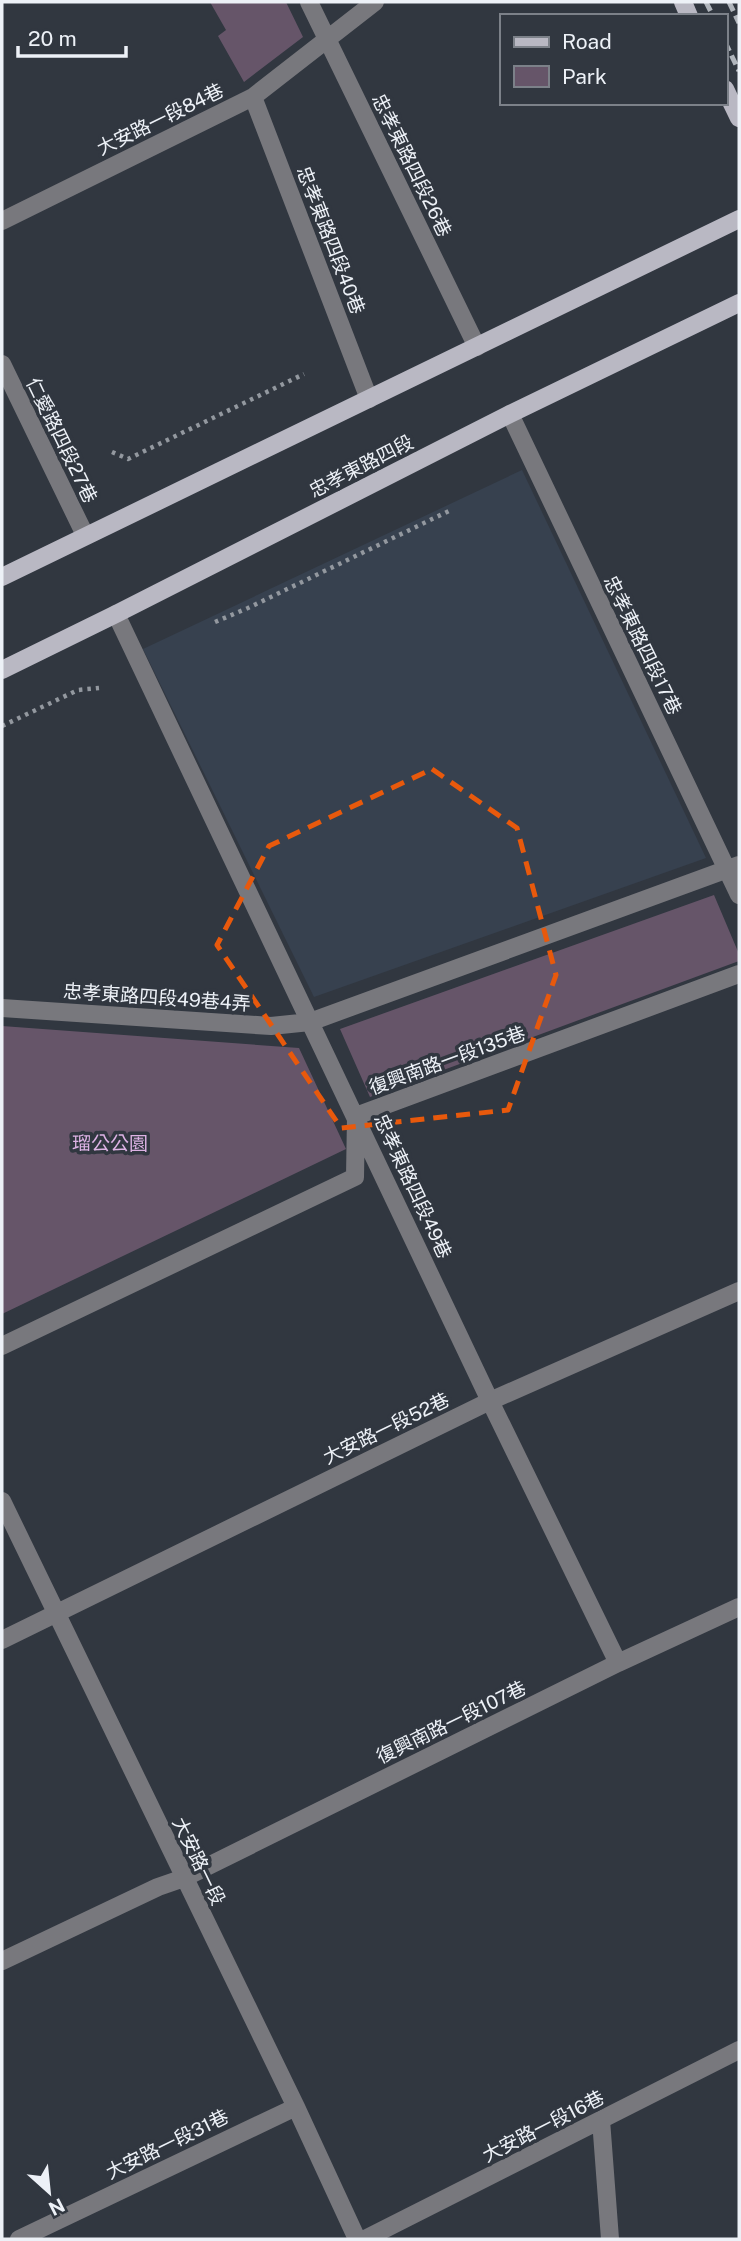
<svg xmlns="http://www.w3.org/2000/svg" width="741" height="2241" viewBox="0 0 741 2241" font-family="'Public Sans','Noto Sans TC',sans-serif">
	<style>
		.built { fill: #37414f }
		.green { fill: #665569 }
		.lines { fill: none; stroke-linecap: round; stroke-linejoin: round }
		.path { stroke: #93989f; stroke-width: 4.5; stroke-dasharray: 3.5 5; stroke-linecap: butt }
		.minor { stroke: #78787d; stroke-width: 18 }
		.major { stroke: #b9b8c3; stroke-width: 18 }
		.rail { stroke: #b0b5bc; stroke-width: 5; stroke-dasharray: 10 5; stroke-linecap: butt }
		.marked { fill: none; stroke: #e8590c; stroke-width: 5; stroke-dasharray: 14 9; stroke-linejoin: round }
		.labels { text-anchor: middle; stroke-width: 7; stroke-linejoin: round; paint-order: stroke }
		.street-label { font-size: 19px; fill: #edf1f7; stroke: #313740 }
		.park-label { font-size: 19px; fill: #ddb2e4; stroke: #313740 }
	</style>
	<rect width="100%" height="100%" fill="#313740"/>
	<!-- built -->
	<path class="built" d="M522 470 706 858 314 997 143 649Z"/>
	<!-- green -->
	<path class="green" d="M210 2H286L303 37 244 82 218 36 226 30Z
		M714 895 739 954V961L370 1097 340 1029Z
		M2 1026 299 1048 346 1149 2 1314Z"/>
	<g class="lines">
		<!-- path -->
		<path class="path" d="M112 452 128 459 304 374
			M215 622 248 608 453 509
			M2 726 78 690 99 688"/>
		<!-- minor -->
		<path class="minor" d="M309 2 477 347
			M253 97 369 399
			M2 221 253 97 375 2
			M2 364 85 535
			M510 414 739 895
			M116 614 490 1401 618 1663
			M2 1008 271 1026 310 1022 739 865
			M2 1346 355 1177 356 1116 739 974
			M2 1501 296 2107 357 2239
			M2 1640 490 1401 739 1291
			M2 1961 158 1887 184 1878 618 1663 739 1607
			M601 2120 610 2239
			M19 2239 296 2107
			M365 2239 739 2050"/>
		<!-- major -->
		<path class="major" d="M683 2 689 16
			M725 89 739 118
			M2 577 739 219
			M2 670 116 614 510 414 739 303"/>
		<!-- rail -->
		<path class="rail" d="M706 2 713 16
			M729 2 739 23
			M725 42 739 71"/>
	</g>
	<!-- marked area -->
	<path class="marked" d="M432 769 517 828 556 975 508 1110 341 1128 217 945 269 846Z"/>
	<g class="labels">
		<!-- street labels -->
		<g class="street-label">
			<text transform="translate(160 119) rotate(-26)" y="7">大安路一段84巷</text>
			<text transform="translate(412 165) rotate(64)" y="7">忠孝東路四段26巷</text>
			<text transform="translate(331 240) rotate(69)" y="7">忠孝東路四段40巷</text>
			<text transform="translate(62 440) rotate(64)" y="7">仁愛路四段27巷</text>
			<text transform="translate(361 466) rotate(-27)" y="7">忠孝東路四段</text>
			<text transform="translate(643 645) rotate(64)" y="7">忠孝東路四段17巷</text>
			<text transform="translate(157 997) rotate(4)" y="7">忠孝東路四段49巷4弄</text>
			<text transform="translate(447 1060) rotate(-20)" y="7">復興南路一段135巷</text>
			<text transform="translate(413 1186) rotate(65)" y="7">忠孝東路四段49巷</text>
			<text transform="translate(386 1428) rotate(-26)" y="7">大安路一段52巷</text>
			<text transform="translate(451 1722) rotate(-26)" y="7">復興南路一段107巷</text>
			<text transform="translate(199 1861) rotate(64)" y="7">大安路一段</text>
			<text transform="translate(543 2126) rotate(-27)" y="7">大安路一段16巷</text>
			<text transform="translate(167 2144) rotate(-26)" y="7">大安路一段31巷</text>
		</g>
		<!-- park labels -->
		<g class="park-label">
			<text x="110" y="1150">瑠公公園</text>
		</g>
	</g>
	<!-- border -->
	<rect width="741" height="2241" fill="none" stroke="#edf1f7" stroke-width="7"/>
	<!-- legend -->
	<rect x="500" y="14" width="228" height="91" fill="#313740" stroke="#7c8189" stroke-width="2"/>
	<rect x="514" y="37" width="35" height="10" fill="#b9b8c3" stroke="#7c8189" stroke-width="2"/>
	<text x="562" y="49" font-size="21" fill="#edf1f7">Road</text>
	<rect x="514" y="66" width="35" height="21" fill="#665569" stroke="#7c8189" stroke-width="2"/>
	<text x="562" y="84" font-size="21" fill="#edf1f7">Park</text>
	<!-- north arrow -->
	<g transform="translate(49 2192) rotate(153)" stroke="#313740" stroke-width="5" paint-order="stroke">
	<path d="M0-5L12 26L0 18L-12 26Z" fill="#edf1f7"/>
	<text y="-10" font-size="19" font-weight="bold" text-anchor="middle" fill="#edf1f7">N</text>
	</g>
	<!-- scale -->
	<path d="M18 46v10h108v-10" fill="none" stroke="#edf1f7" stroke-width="3.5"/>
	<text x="28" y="46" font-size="21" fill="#edf1f7" stroke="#313740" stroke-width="5" paint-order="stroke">20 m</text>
</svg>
